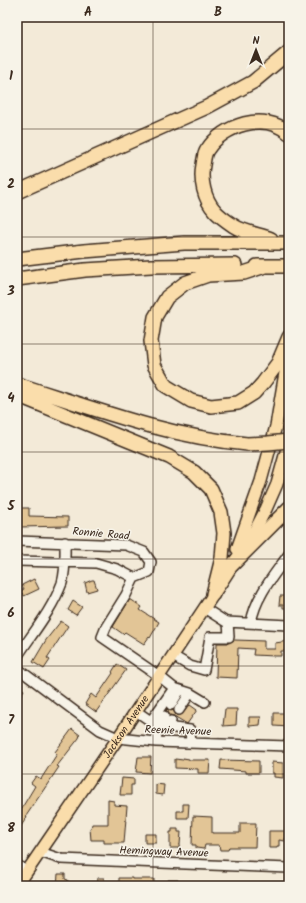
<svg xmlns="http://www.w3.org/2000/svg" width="306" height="903" viewBox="0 0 306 903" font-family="Kalam,sans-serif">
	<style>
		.building { fill: #e2c596; stroke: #3b2a1e }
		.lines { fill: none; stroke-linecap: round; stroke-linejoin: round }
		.minor-casing { stroke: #3b2a1e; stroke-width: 12 }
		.major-casing { stroke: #3b2a1e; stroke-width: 14 }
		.highway-casing { stroke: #3b2a1e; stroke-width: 16 }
		.minor { stroke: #f7f3e8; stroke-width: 9 }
		.major { stroke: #faddab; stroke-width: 11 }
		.highway { stroke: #faddab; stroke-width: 13 }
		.highway-bridge-casing { stroke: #3b2a1e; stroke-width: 16; stroke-linecap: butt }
		.highway-bridge { stroke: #faddab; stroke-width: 13 }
		.grid { fill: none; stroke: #3b2a1e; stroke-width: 1; stroke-opacity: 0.55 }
		.labels { text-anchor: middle; stroke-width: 3; stroke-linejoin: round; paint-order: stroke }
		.street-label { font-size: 11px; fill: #3b2a1e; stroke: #f7f3e8 }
		.neatline { fill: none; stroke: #3b2a1e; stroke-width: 1.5 }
		.grid-label { font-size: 13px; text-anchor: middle; font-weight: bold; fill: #3b2a1e }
	</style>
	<rect width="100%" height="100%" fill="#f3ead8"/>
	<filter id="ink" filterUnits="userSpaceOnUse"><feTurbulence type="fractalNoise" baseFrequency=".025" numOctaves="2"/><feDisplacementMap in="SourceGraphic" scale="8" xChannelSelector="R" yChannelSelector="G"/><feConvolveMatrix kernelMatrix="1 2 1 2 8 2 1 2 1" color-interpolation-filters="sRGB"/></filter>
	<g filter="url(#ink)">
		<!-- building -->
		<path class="building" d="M19 508H29V516L68 517V526L19 527Z
			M34 579 39 589 24 596 21 591 24 589 22 585Z
			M92 580H94L97 589 87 592 85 583Z
			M280 596H289L288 608H283V605H279Z
			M130 599 142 607 140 610 159 622 150 638 149 637 144 644 125 632 123 634 113 627Z
			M73 601 82 607 76 615 68 610Z
			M61 621 68 626 47 658 50 660 44 669 33 662 46 640Z
			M234 640 264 641V649H275V643L289 641 288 651H281V656H275L253 655 254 649 238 648 237 678 216 677 217 643H229Z
			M117 664 126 670 96 712 85 704 91 694 96 698 113 673 112 672Z
			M17 685 24 690 17 701Z
			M190 705 197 710 187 724 174 716 170 715 166 710 167 709 171 711 173 710 176 715H181Z
			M225 709H237L236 725 223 726Z
			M274 713H285V718H289V727L274 726Z
			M249 717H261L260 725 249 726Z
			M72 729 80 735 79 738 57 766 59 767 26 816 27 817 17 832V816L35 786 31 783 36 776 41 779 57 754 55 752Z
			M138 757H151L150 773 136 772Z
			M183 758 189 759V760H210L209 773H198V769L175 768V759L183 760Z
			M221 760 259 761V773H246V771L220 769Z
			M272 762 283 763V778L274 777V773H272Z
			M122 778 134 779V785H131V795H120Z
			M156 784 164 785 163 795 156 794Z
			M108 800 114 801V805L127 806 124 843H104V840H91L90 828H91L92 824H108Z
			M183 804H189L188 818H177V811H183Z
			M193 816 212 817V833H240V823H256L255 847H229L228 850H220L219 845H205L204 849 196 848V845H192Z
			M172 829H178V832H181L180 845H179V848H170V832H172Z
			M269 831H285V841L279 840V846H277V848H269Z
			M145 834H156V843H145Z
			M58 874H65V879L68 880 67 886H57Z
			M98 878H104V886H97Z
			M119 878H132V879H154V886H119Z
			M168 880H178V886H167Z"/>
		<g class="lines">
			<defs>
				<path id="minor" d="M17 541 126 545 144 552 151 562 149 572 134 578 117 569 96 563 17 561
					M134 578 126 595 106 627 102 637 159 676 174 688 190 693 179 710
					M204 608 226 622 289 625
					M251 623C255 597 274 575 289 554
					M173 656 190 666 204 670 210 637H229L228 622
					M17 657C32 634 52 610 62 583 66 570 65 555 65 542
					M17 668 100 730 118 738 156 742 289 746
					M190 693 205 702
					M171 705 180 690
					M136 711 158 726 164 716
					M151 721 174 688
					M167 727 190 730 191 743
					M156 742 158 726 167 727 171 721
					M40 852 61 859 289 868
					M17 865 27 871"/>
				<g id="major">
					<path d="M237 549 261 481 276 426 289 349"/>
					<path id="s1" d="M17 886 118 738 223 580 255 530 266 509 277 484 289 441"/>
				</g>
				<path id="highway" d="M17 192 207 107 253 82 289 52
					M271 239C261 235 243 232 234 226 228 222 219 216 215 211 204 199 200 180 203 165 204 160 204 154 207 150 223 125 264 111 289 133
					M17 259 84 251 184 243H289
					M257 266H289
					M265 266 244 273 208 275 185 283 167 297 155 317 151 341 154 365 166 386 191 401 211 406 238 403 254 393 263 383 278 363 289 337
					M17 279 85 270 151 266 235 265
					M17 384C92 408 168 437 247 444
					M17 395 169 457 194 472 211 489 221 512 224 533 222 558 213 594
					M232 565 289 508"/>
			</defs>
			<!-- minor casing -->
			<use href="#minor" class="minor-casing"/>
			<!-- major casing -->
			<use href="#major" class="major-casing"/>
			<!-- highway casing -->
			<use href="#highway" class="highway-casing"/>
			<!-- minor -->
			<use href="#minor" class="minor"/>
			<!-- major -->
			<use href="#major" class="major"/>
			<!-- highway -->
			<use href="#highway" class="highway"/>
			<defs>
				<path id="highway-bridge" d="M247 444 268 443 289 441"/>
			</defs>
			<!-- highway-bridge casing -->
			<use href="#highway-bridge" class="highway-bridge-casing"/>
			<!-- highway-bridge -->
			<use href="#highway-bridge" class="highway-bridge"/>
		</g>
	</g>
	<!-- grid -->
	<path class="grid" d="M153 17V886M17 129H289M17 237H289M17 344H289M17 452H289M17 559H289M17 666H289M17 774H289"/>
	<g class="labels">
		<!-- street labels -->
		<g class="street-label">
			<text transform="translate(101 533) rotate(5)" y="4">Ronnie Road</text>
			<text dy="4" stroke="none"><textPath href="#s1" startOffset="193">Jackson Avenue</textPath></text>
			<text transform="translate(178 730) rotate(2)" y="4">Reenie Avenue</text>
			<text transform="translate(164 851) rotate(2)" y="4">Hemingway Avenue</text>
		</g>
	</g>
	<!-- margin -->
	<rect width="306" height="903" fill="none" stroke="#f7f3e8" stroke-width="44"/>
	<!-- north arrow -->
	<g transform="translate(256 50)" stroke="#f7f3e8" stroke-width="3" paint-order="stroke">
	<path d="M0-3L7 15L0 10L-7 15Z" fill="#3b2a1e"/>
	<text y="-6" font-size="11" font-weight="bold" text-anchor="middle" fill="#3b2a1e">N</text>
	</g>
	<rect x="22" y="22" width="262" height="859" class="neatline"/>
	<g class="grid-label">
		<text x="88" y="16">A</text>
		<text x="218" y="16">B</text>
		<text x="11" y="80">1</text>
		<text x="11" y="188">2</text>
		<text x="11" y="295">3</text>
		<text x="11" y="402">4</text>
		<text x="11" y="510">5</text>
		<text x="11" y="617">6</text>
		<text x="11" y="724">7</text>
		<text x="11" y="832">8</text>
	</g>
</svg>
